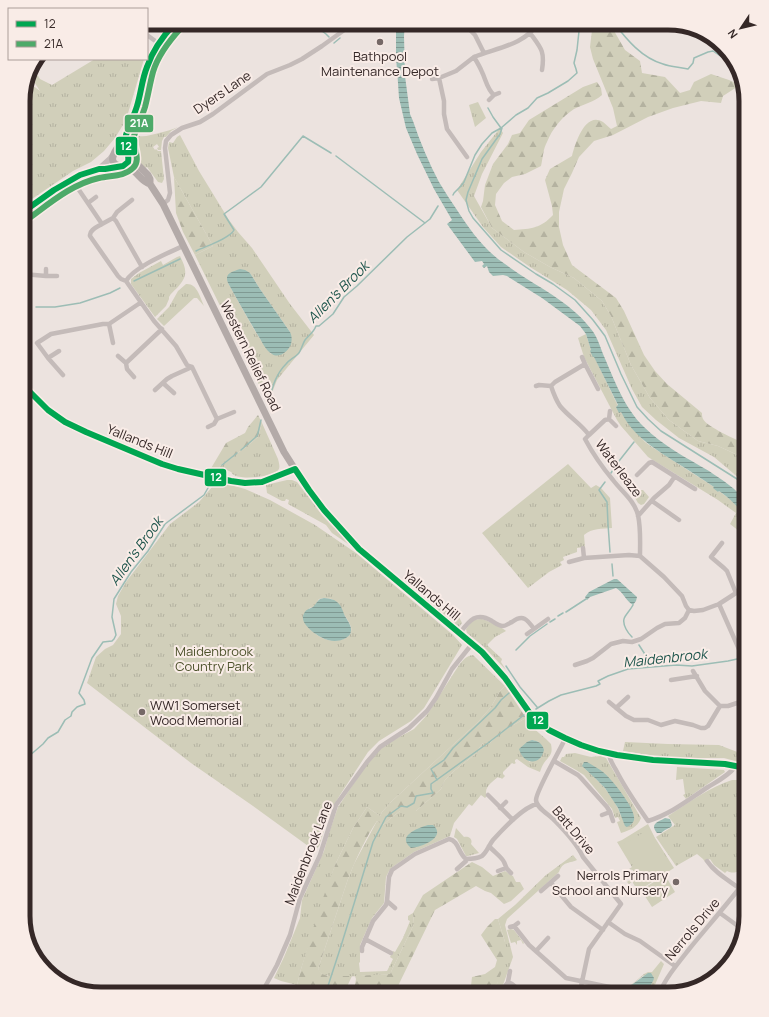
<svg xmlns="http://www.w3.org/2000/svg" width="769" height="1017" viewBox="0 0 769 1017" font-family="Manrope,sans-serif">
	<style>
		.grass { fill: url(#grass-tufts); fill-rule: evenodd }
		.forest { fill: url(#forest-firs) }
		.pitch { fill: #d1cfba }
		.water { fill: url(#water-rules) }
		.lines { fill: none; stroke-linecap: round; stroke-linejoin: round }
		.stream { stroke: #9cbdb5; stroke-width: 1.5 }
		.minor { stroke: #c4bbb9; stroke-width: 4.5 }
		.tertiary { stroke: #c4bbb9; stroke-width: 6 }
		.primary { stroke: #b3aaa8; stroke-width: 7 }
		.bus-1-casing { stroke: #f9ece7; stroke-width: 9 }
		.bus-2-casing { stroke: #f9ece7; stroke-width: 9 }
		.bus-1 { stroke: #00a651; stroke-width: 6 }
		.bus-2 { stroke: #4daa69; stroke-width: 6 }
		.poi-dot { fill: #756967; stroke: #f9ece7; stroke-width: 1.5 }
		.labels { text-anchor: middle; stroke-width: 4; stroke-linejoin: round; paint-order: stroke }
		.poi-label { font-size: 13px; fill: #352827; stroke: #f9ece7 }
		.street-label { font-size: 13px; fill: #352827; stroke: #f9ece7 }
		.park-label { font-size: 13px; fill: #4d522c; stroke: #f9ece7 }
		.water-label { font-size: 14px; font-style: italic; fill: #1e554c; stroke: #f9ece7 }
		.rim { fill: none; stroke: #352827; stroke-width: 5 }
		.line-badge { stroke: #f9ece7; stroke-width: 1.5 }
		.badge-label { font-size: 11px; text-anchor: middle; font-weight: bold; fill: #fff }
	</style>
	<defs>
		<pattern id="grass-tufts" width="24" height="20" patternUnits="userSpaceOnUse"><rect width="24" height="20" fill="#d1cfba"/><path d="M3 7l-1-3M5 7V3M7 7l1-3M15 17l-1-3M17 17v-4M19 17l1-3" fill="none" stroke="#b4b2a0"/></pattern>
		<pattern id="forest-firs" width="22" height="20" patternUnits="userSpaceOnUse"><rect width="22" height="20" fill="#d1cfba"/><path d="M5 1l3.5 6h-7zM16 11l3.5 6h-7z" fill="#b4b2a0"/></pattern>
		<pattern id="water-rules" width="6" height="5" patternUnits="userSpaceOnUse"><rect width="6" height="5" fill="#9cbdb5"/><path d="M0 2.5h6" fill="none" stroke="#809a93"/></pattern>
	</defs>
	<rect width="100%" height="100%" fill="#ece3df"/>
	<!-- grass -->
	<path class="grass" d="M95 59H144L126 120 115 138 104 151 91 162 73 171 23 205V96L27 81 40 91 29 74 31 66 40 79 52 85Z
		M478 102 486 118 475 127 469 105Z
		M133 126C133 142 149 135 159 133 166 131 171 130 178 127L171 131 166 137H164L162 141 161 150H158L157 148 159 147 157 144 153 147 155 150 156 149 158 151H161L164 179 162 183 158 182 147 167 144 169 138 162 140 160 139 158 136 160C127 149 127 138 133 126Z
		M500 128 503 133 482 174 474 196 492 228 524 252 550 267 574 278 602 301 611 316 631 365 650 398 669 420 698 441 718 446 742 457 746 456V484L714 457 679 438 656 420 642 407 632 389 606 330 591 310 567 290 530 267 501 247 483 227 457 190 481 152Z
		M180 135 199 171 229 220 238 232 252 248 290 304 314 335 277 380 268 403 195 255 213 246 174 177 168 148 169 142 173 143 177 137ZM250 273 260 289 290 332 271 354C254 333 242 307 228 283Z
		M180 256C187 270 188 276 177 288 174 291 171 293 169 297V299L166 306 155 317 131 284V279L139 273 161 261 163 265 177 257Z
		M186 284C197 283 200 297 204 306L197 298H194L164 326 157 319 169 307 178 291Z
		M586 334 591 350 618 406 616 407 621 412 628 423 645 442 652 447 714 487 718 492 719 491 735 503 746 518V541L739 531 730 524 736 513 718 500 648 457 621 426 617 420 584 357 578 338Z
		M262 423 278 459C279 463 280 466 279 469 275 477 241 480 234 475 230 473 234 473 229 471 226 470 220 471 217 473H215L222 464 246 447 258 437Z
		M568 464 591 488 596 485 601 488 610 498 612 528C602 529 592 528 584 535L585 547 577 548V552L563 557 564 560 560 562 562 565 549 572 528 588 482 533Z
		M213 480 245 489 270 500 315 525 356 553 453 635 462 645 424 708 411 721 379 741 368 752 340 795 330 812 319 846 315 851 253 806 191 763 87 683 96 657 105 649 113 645 121 634V616L116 604 118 596 126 582 170 524 199 502 212 487ZM324 598 332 599C338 607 348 618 351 627 354 639 337 642 328 640 321 638 315 634 310 629L309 608 314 607 319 599Z
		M287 480H292L297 482 322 515 348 544 332 533 326 525 288 504 289 500 286 499 285 501H282L267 493 266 485Z
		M641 490H643L649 497 644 504 641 505 638 503 634 496Z
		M422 596 432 603 460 615V619L462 623 459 627Z
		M481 619C485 619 503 628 506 631L495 637 487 645 502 659 501 662 506 670 483 646 467 633 466 629 473 620Z
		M473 655 505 686 500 691 491 707 478 722 444 753 391 802 382 812 380 816 367 807 353 828 335 865 301 969 297 985 281 981 274 978 284 957 296 928 300 918 302 900 324 851 329 833 338 807 348 792 369 761 379 750 392 741 414 729 427 715 459 665C463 660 466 656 473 655Z
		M526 718 532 727 546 739 551 744C553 755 550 755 544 763 542 766 541 769 540 772L528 767 517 759 515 760V762L516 763 514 764 512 763 503 772V774L505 776 502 779 501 778H499L498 777C492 782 483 788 487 796L485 798 481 795 472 806 469 804 454 823 450 836 414 852 394 866 389 871 386 877 384 903 372 918 360 945V962L359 963 360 972 387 971 393 959 390 957 393 951 395 952 403 938 410 921 408 920V916L413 913 414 924 390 974C379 975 329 979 322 974 320 973 319 971 318 969L348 879 354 864 377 821 383 825 391 818 400 811H416L441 789 445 780 454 771 478 752 479 748 483 743H490L501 732ZM532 740 539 742 530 762 523 756 521 753Z
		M625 742 668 744 719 745 740 753 746 745V764L724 758H679L649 755 623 751Z
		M575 753 591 757 601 756 606 758 641 818C637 828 630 830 621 833L617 822 620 821 618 817 615 818 612 809 584 775 576 770 560 761 562 757H564L566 754ZM582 766 631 808 621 816C616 802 607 789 596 779 592 774 587 771 582 766Z
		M677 767 724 770 725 772 686 799 683 795 685 794 683 779 676 780Z
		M732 780H742L746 783V865C740 871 735 875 727 871L725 873 714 865 710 859 705 862 703 859 697 854 676 866 656 837 675 825 668 816C688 803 710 787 732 780Z
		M648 824 655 838 674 868 638 891 633 883V881L629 884 627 882 631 879 628 876H632L633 870 629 869 632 867 617 842 622 840Z
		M456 828 464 837C469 836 473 839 471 844L479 853 468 856H466L457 839 454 837Z
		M573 855 577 860C568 864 563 861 559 872L507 919 505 925 513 957 503 985 489 994H480L497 984 505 942 498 919 515 905 546 875Z
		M511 929 514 930 524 943 523 944 521 940 517 941V945L515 942 511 943 507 930Z
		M661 961 664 964 651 994H643L648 988 644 975 630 986 629 992 630 994H628L625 990 644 974 648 972H652Z
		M455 985H463L465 990 459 994H435L437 990Z"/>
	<!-- forest -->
	<path class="forest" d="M600 23H608L613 29 625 50 640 61 642 73 665 77 680 93 690 90 694 82 711 74 729 80 740 85 723 96 721 103 701 101 673 108 648 117 613 135 594 141 579 157 572 173 564 189 559 212V227L563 245 572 265 616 298 624 311 644 355 655 371 667 384 702 413C702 415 702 417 703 419 707 427 737 440 746 444L743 450 746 452V456L742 457 718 446 698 441 669 420 650 398 631 365 611 316 602 301 574 278 550 267 524 252 492 228 481 207 483 201 485 185 493 164 508 144 512 135 520 133 529 120 583 87 597 82 601 88 602 95C594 102 584 104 574 109 563 116 552 129 547 142 543 149 543 158 541 166L525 174 512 177 504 183 496 194 495 205 502 221 514 230C531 229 541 228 553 215L552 206 545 180 550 169 572 156C575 144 585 111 603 122 606 124 608 127 611 129L617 126 613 108 593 59 590 47 592 30Z
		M174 177 213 246 195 255 183 232 176 213Z
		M258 415 262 423 258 437 246 447 222 464 215 473 210 470 226 443 245 433 248 427Z
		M505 686 526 718 501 732 490 743H483L479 748 478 752 454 771 445 780 441 789 416 811H400L391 818 383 825 377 821C365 839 356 859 348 879L318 969 322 974 328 976H352L345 991C329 990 313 989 297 985L301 969 319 909 335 865 353 828 367 807 380 816 382 812 391 802 444 753 478 722 491 707 500 691Z
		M472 862 482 867 493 876 505 871 513 876 516 882H520L524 889 511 901 504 904 491 893 485 891 476 886 435 910 397 988 354 990 356 979 355 976 390 974 414 924 413 913 423 895Z
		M495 919H498L505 942 508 956 497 984 480 994H459L471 986 472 977 485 974 495 967 497 960 481 935 487 927Z"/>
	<!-- pitch -->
	<path class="pitch" d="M649 829 672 867 647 883 623 845Z
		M665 875 675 892 652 907 641 890Z"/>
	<!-- water -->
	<path class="water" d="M397 23H405L404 36 405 76 410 114 413 121C420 142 429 163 439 182 445 192 451 201 457 210 471 231 484 250 505 264 534 286 568 299 591 329 597 336 600 346 603 354 614 379 624 408 644 427 663 446 687 458 709 471 722 480 737 489 746 502V518C738 507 731 499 719 491L718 492 713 488 714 487C702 479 690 471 677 463 655 449 633 436 621 412L619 413 616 407 618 405 594 357H593L590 351 591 350 586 334 580 326 542 298 507 276 503 275 493 276 489 272 487 266 484 268 482 266 484 264 482 261 475 262 447 224 452 220 434 189 417 154 406 128 399 98 398 83 396 57V30Z
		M240 269 245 270 250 273 260 289 290 332C292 336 292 340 291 344 289 351 279 359 272 354 266 351 262 342 259 337 248 319 238 301 228 283 224 273 232 272 240 269Z
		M614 579H617L637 597 636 601 633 605C626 601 623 592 616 588L590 597 587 600 585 597 589 592Z
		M324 598C336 599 340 602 344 614 346 619 352 625 351 631 351 634 349 636 346 638 341 641 334 642 328 640 320 638 301 626 303 616 306 607 310 610 314 606 316 604 317 601 320 599Z
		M532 740C538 741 542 743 544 750 540 767 523 764 519 749L527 742Z
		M584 762H587C592 765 598 768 603 772 611 778 634 807 634 817 635 822 631 825 627 827L625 826 618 808 605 788 596 779 582 766Z
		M665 818 670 819 672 825 671 827 665 830 661 833H657C649 823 659 822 665 818Z
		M428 825H433C447 837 422 847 411 848 396 836 418 828 428 825Z
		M648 973H651L654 978C653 984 647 989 643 994H630L629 989 630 986Z"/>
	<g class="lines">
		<!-- stream -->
		<path class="stream" d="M311 23 326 34 329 37
			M452 23 455 24
			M614 23C627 40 642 58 663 64 671 67 680 67 688 69L693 63 694 58 708 52 713 51 735 66
			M349 31 354 28 371 23
			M334 43 340 38
			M488 108 493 117 501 128
			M502 128 500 134 482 159 468 192 466 200 469 211 473 218 501 250 536 274 553 284 575 300 593 320 605 336 621 374 637 407 648 419 661 431 737 479 746 488
			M336 156 425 223
			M453 195 454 193 461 186 464 182 475 155 482 144 492 133 501 128 516 115 528 108 537 98 548 93 568 81 577 73 576 69 574 63 577 50 579 31 584 23
			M196 251C206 246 229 239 234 230L224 214 261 187 303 136 331 153
			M134 281 180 259
			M36 307H55L80 303 110 293 120 288
			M268 403C272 389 275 375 286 364 289 360 294 358 298 354 301 351 302 345 305 340 309 335 314 332 316 326H319L333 314 344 297 357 286 407 237 430 219 438 206
			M241 450 257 436 258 433 261 420
			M222 465 237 453
			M611 473 619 461 634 442
			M215 475 216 470
			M605 482 599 490 607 502 608 524 610 552
			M612 564 613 576
			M566 612 586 599
			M558 616 563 613
			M550 622 555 619
			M632 637C629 634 628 633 626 629 620 617 627 616 633 605
			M639 645 648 659V667
			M516 650 530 636 547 624
			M506 666 520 687 537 707
			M536 709 549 701 561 695 596 686 600 684 598 681 608 676 628 669 676 665 692 666 728 661 737 659
			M743 757 746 754
			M23 761 27 760 28 757 43 744 48 738 58 732 65 720 71 716 72 712 77 707 85 704 84 700 79 693 92 658 103 642 112 641 114 639 116 635 112 617 114 599 131 572 148 551 165 524 204 495 213 479
			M437 780 431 769 444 760 453 748 495 708 501 700 509 693
			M327 989 341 946 373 842 386 817 401 806 407 807 414 803 416 796 433 793 431 789V784L488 743 524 715"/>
		<!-- minor -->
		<path class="minor" d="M463 23 475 35 484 53
			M530 33C541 48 545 51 542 70
			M147 35 158 43
			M432 79 439 78
			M499 93 494 95C487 89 486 80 482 72 480 67 477 62 474 57 496 48 525 45 538 23
			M489 100 494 95
			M467 157 447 129 444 114V101L439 78 456 71 474 57
			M79 190 102 224 113 218 116 221 142 267
			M88 203 96 197
			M163 204 168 200 170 193 165 148 166 141 171 135 182 128 200 122 213 114 267 74 290 65 302 59 322 46 347 28 351 25 361 23
			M113 218 117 212 132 200
			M102 224C97 227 89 230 90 236L118 276 121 279 126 281 154 321 176 346 187 365 192 367 217 419 214 424 208 427
			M46 269V276
			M23 274 46 276H57
			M126 281C134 267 168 253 183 246
			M113 343 109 324 140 303
			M118 356 126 363
			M582 357 585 364 598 389
			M48 358 59 351
			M585 364 555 382 551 386C553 392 556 400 560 406 569 417 581 424 589 435L585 439C593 454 602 467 613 480 622 492 634 500 638 515 641 529 640 542 640 556
			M63 375 48 358 37 343 51 334 103 324H109
			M134 377 127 369 126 363 162 329
			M163 383 174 393
			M536 386 539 385 551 386
			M155 390 167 379 172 376 192 367
			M217 419 234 412
			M609 419 610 411
			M589 435 605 420 609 419 616 426
			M637 475 649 463 652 462 695 489
			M652 501 679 520
			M638 516 654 498 669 485 675 476
			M583 548 584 558
			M569 562 584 558 629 555 640 556 664 577 682 596 686 606 689 610 694 611 703 610 719 604 746 665
			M736 593 746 590
			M719 604 736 593 727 571 724 568 711 557 722 543
			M460 633C469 621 476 611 492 621 495 623 499 626 503 626 506 626 509 623 512 622 523 614 527 619 534 629L548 619
			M527 634 534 629
			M575 665 587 661 593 658 611 644 623 641 632 642 641 639 657 628 665 624 679 623 685 618 689 610
			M693 671 705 691 720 706
			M671 680 697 676
			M609 702 626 716 634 720H648L661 725 675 721 693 725 701 728H705L708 726 720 706H728L746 700
			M616 708 628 697
			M565 739C560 750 536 791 536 800 536 808 550 815 554 820 565 831 577 844 583 857L621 904 589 949 580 991 579 994
			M609 753C609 759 613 765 616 770 625 788 637 805 648 821 671 814 688 800 708 787 718 781 728 776 735 767
			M554 761 578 775 581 778 607 807 610 812 613 821
			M488 795 513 820
			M500 808 506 802
			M602 815 610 812
			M489 846C493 851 502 857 504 862 507 868 505 868 511 873
			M707 861C715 873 728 880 739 888
			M457 869 466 861V859C471 859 478 858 482 856 487 852 489 845 493 840 503 829 523 807 537 804
			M498 871 506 868
			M551 883 571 907 603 930
			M541 891 558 876
			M387 901 395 908
			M720 913 742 929
			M608 922 625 934 640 941 675 966
			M514 926 529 945 566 978 619 989 623 990 626 994
			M510 927 514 926 518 923
			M365 939 391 953
			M362 951V947L373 921 386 905 387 901 389 877 392 870 415 854 449 839C459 841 458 853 466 859
			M536 951 548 938
			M719 967 729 953
			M508 982 510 971
			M709 982 719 967 722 969
			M261 994 277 965 290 935 300 898 320 855 336 805 367 762 380 747 409 728 427 711 436 698 452 669 472 644
			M495 994 502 990 508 982 512 984 524 994
			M659 994C666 977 679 962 690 948 709 925 728 903 746 880"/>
		<!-- tertiary -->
		<path class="tertiary" d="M99 169 110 159 113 155
			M23 212 54 190 80 175 99 169H105L118 166
			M23 385 48 410 65 422 86 432 162 464 178 469 211 476 231 481 245 483 262 482 274 478 295 469"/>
		<!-- primary -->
		<path class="primary" d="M704 33 710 36
			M126 136 127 152
			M128 155 148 175 150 179V184L163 204 284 452 310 493 324 511 342 532 359 549 482 652C493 663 503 674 512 687 519 697 526 710 536 719 569 750 626 759 670 761 687 763 705 762 722 764 730 764 738 768 746 768
			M150 184C142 182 138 173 131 169 125 165 115 168 113 161 110 154 124 141 126 134 130 124 134 115 137 105 140 95 141 85 144 75 149 55 160 38 175 23"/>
		<defs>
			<path id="bus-1" d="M23 212 54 190 80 175 99 169H105L123 166 128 162C130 153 124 144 126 135 129 125 134 116 137 106 141 93 142 79 147 67 153 49 163 36 175 23
				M23 385 48 410 65 422 86 432 162 464 178 469 231 481 245 483 262 482 295 469 309 490 324 510 359 549 482 652 505 678 529 712 536 719 549 730 565 738 581 745 599 751 617 755 653 760 725 764 746 768"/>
			<path id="bus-2" d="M28 219C50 203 72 184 99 178 110 175 124 177 133 168 142 160 132 146 134 136 137 126 142 117 145 107 148 96 150 83 153 72 158 55 169 41 181 28"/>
		</defs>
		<!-- bus-1 casing -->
		<use href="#bus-1" class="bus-1-casing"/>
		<!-- bus-2 casing -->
		<use href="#bus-2" class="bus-2-casing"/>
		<!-- bus-1 -->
		<use href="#bus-1" class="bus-1"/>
		<!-- bus-2 -->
		<use href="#bus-2" class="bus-2"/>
	</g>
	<!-- markers -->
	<g class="poi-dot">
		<circle cx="380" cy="42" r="4"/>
		<circle cx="142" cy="712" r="4"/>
		<circle cx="676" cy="882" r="4"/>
	</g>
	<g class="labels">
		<!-- poi labels -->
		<g class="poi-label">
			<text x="380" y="61">Bathpool<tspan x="380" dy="15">Maintenance Depot</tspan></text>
			<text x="150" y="710" text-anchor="start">WW1 Somerset<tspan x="150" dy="15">Wood Memorial</tspan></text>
			<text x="668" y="880" text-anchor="end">Nerrols Primary<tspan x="668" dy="15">School and Nursery</tspan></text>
		</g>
		<!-- street labels -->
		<g class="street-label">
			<text transform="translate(222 92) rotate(-34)" y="5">Dyers Lane</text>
			<text transform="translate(251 356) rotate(64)" y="5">Western Relief Road</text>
			<text transform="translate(140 441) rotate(22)" y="5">Yallands Hill</text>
			<text transform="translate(619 468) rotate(53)" y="5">Waterleaze</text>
			<text transform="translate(432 595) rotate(40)" y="5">Yallands Hill</text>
			<text transform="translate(574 830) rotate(50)" y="5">Batt Drive</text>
			<text transform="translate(308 853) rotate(-69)" y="5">Maidenbrook Lane</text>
			<text transform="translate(692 929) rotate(-50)" y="5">Nerrols Drive</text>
		</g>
		<!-- park labels -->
		<g class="park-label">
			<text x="214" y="656">Maidenbrook<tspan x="214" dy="15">Country Park</tspan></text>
		</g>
		<!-- water labels -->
		<g class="water-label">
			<text transform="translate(338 292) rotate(-45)" y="5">Allen's Brook</text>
			<text transform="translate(136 551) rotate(-54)" y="5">Allen's Brook</text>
			<text transform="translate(665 658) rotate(-6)" y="5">Maidenbrook</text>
		</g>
	</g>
	<!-- crop -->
	<path d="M0 0H769V1017H0ZM101 30H668A71 71 0 0 1 739 101V916A71 71 0 0 1 668 987H101A71 71 0 0 1 30 916V101A71 71 0 0 1 101 30Z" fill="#f9ece7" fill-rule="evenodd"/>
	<path class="rim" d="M101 30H668A71 71 0 0 1 739 101V916A71 71 0 0 1 668 987H101A71 71 0 0 1 30 916V101A71 71 0 0 1 101 30Z"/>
	<g class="line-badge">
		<rect x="124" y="114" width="30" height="19" rx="4" fill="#4daa69"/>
		<rect x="115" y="136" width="23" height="20" rx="4" fill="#00a651"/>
		<rect x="204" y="468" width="23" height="19" rx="4" fill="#00a651"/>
		<rect x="526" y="711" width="23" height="19" rx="4" fill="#00a651"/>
	</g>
	<g class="badge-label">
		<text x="139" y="127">21A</text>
		<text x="126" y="150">12</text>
		<text x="216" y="481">12</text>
		<text x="538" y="724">12</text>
	</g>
	<!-- legend -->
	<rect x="8" y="8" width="140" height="52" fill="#f9ece7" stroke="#ab9e9a"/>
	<rect x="16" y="21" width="20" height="6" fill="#00a651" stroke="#ab9e9a"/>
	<text x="44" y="28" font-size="12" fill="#352827">12</text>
	<rect x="16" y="41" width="20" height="6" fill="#4daa69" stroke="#ab9e9a"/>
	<text x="44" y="48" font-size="12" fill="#352827">21A</text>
	<!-- north arrow -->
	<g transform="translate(741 28) rotate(235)" stroke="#f9ece7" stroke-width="3" paint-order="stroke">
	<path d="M0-3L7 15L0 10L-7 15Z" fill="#352827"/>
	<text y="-6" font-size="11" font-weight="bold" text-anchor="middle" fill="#352827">N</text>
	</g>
</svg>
